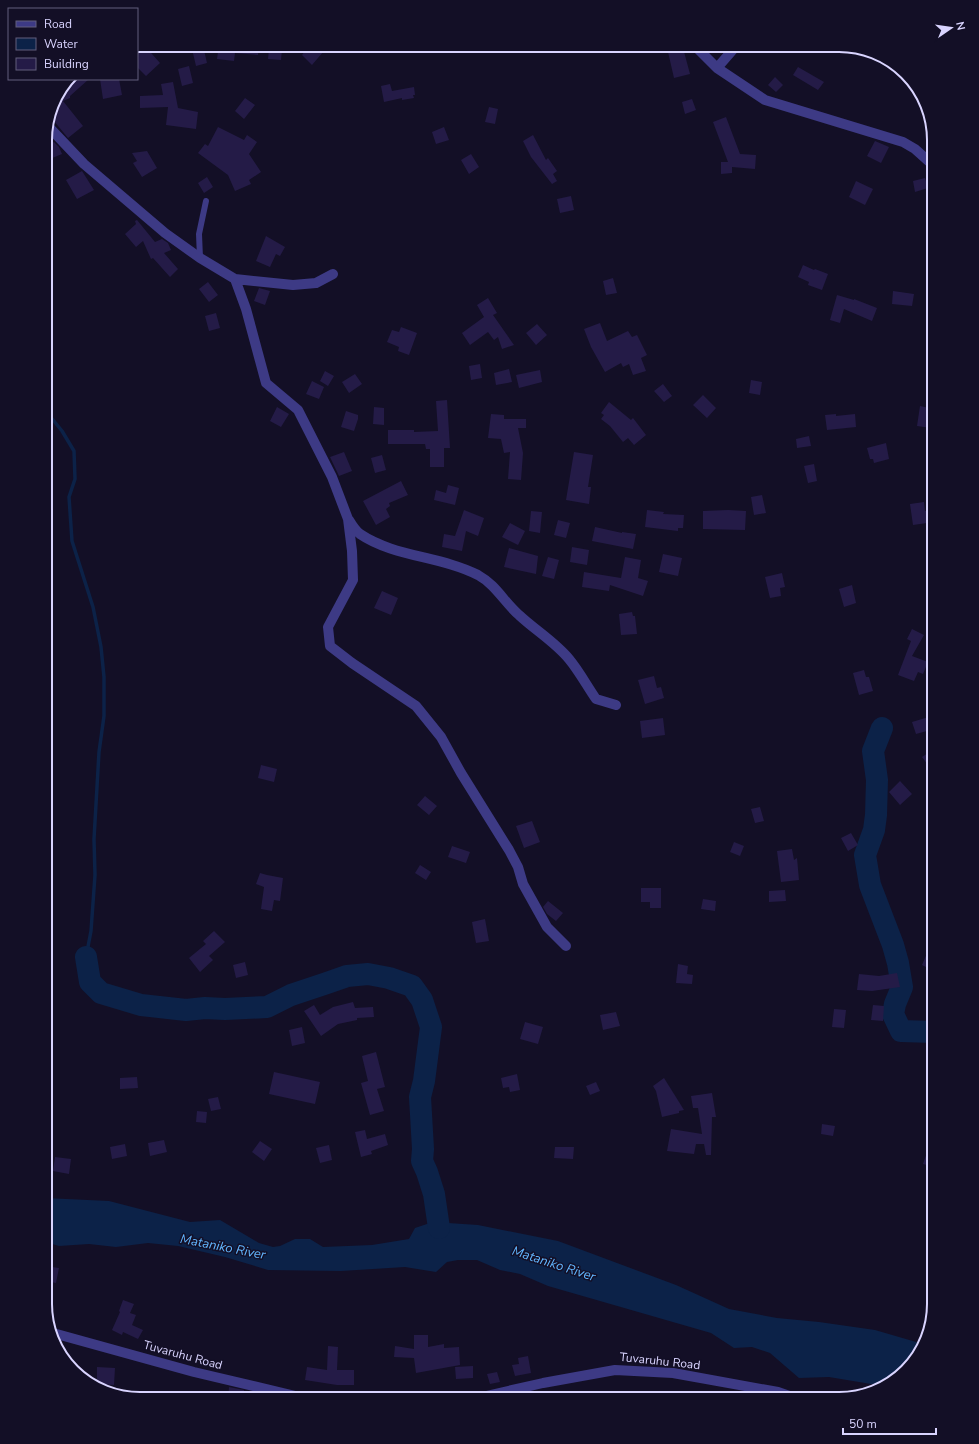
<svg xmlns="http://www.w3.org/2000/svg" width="979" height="1444" viewBox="0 0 979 1444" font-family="'Nunito Sans',sans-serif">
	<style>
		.water { fill: #0c2248 }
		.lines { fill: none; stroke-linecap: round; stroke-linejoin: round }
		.stream { stroke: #0c2248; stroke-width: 3.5 }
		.river { stroke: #0c2248; stroke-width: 22 }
		.building { fill: #241b47 }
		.lane { stroke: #3d3a85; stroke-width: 6 }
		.street { stroke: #3d3a85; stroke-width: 10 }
		.labels { text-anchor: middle; stroke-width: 3; stroke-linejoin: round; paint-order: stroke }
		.street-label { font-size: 12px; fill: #d9d4ff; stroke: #130f26 }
		.water-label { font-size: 13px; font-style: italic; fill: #62b6ff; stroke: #130f26 }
		.rim { fill: none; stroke: #d9d4ff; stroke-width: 2 }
	</style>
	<rect width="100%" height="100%" fill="#130f26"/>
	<!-- water -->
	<path class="water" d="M45 1198 109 1201 190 1222 220 1220 259 1243 273 1247 280 1246 295 1239H310L323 1247 372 1245 409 1239 415 1228 433 1222 478 1225 558 1241 676 1285 729 1309 777 1318 819 1322 875 1330 923 1344 921 1352 890 1383 871 1384 829 1377 799 1378 770 1353 752 1347 734 1348 711 1333 548 1286 520 1274 500 1270 477 1260H458L447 1262 436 1272 405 1267 341 1271 268 1270 225 1257 178 1246 148 1243 116 1247 89 1244 59 1246 45 1242Z"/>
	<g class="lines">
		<!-- stream -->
		<path class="stream" d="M45 410 62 431 74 451 75 479 69 497 72 541 93 607 101 647 104 677V716L99 752 94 839 95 875 91 931 86 957"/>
		<!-- river -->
		<path class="river" d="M882 728 873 751 877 780 876 815 874 830 865 855 870 885 893 945 898 963 902 987 895 1004 893 1014 901 1031 934 1032
			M86 957 90 982 101 993 141 1005 186 1010 205 1008 225 1009 267 1007 291 995 327 983 347 976 368 974 389 978 412 986 422 1000 431 1027 424 1081 420 1097 423 1149 422 1161 427 1172 434 1194 439 1228"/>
	</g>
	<!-- building -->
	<path class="building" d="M144 45 160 63 146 76 137 67V50Z
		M219 45H259L258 55 235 53 234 61 217 59Z
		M310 45H329L312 65 302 55Z
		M203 46 207 63 196 66 192 49Z
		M269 48 282 49 281 60 268 59Z
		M683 48 690 74 674 78 668 52Z
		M189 66 193 83 182 86 178 69Z
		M798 67 824 82 818 90 793 75Z
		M775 77 783 85 776 92 768 85Z
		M72 79H89L70 96V98L63 101 83 126 68 138 49 115 52 103 63 87Z
		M100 79H119L122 95 103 99Z
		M173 82 178 108 198 112 196 129 166 125 168 107 140 108V96L163 95 161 84Z
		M390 84 392 91 414 87 415 95H413L414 98 402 100V98L384 102 381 86Z
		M245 98 255 105 244 119 235 111Z
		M692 99 696 110 685 114 682 102Z
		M489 107 498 109 495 124 485 122Z
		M726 117 740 154 756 155 755 169 732 167V173L721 174V162H728L713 122Z
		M218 127 244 140 247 135 257 142 249 154 261 172 249 180 251 184 235 191 228 175 198 153 205 144 208 146Z
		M444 127 449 140 436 144 432 132Z
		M533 135 546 160 548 158 557 171 553 174 557 181 552 184 531 157 523 141Z
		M875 141 889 147 881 163 867 156Z
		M54 142 59 147 62 154 45 161V146Z
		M147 151 157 168 142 177 133 163 137 161 132 153Z
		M471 154 479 167 469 174 461 160Z
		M82 171 94 190 77 199 66 180Z
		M207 177 213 187 204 193 198 183Z
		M925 178 928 188 915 192 913 181Z
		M856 181 873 189 865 205 849 197Z
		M571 196 574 210 560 213 557 199Z
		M137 220 155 242 162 239 168 243 171 250 164 253 178 269 170 277 153 258 151 259 143 241 136 247 125 234 136 224 135 221Z
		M266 236 285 247 280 256 276 254 270 267 256 261Z
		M803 265 814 270 815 269 828 274 822 290 808 285 809 282 798 277Z
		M613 278 617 293 606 295 603 281Z
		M208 282 218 295 209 302 199 289Z
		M259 288 270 291 265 305 254 301Z
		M893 291 914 294 912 306 892 304Z
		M837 295 854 300V299L877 308 872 321 844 309 840 323 830 320Z
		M488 298 497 313 493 315 514 345 502 349 498 337 494 340 488 332 470 345 462 333 484 317 477 305Z
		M216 313 220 328 209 331 205 316Z
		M600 323 607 341 628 331 632 337 637 335 647 355 641 358 646 371 633 375 629 364 623 367 621 363 605 372 591 347 584 329Z
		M537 324 547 335 536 345 526 333Z
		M401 327 417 333 409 355 398 351 399 347 387 342 392 330 399 332Z
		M480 364 482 378 471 380 469 366Z
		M509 369 512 382 496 385 494 373Z
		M540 370 542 382 519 388 516 375Z
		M325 371 334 376 328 386 320 381Z
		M355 374 362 384 349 393 342 382Z
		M751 380 762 382 760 395 749 393Z
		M312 381 324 387 319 399 306 394Z
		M663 384 672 396 664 402 654 391Z
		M703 395 716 408 707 418 693 405Z
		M447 400 450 448H444V467H430V449H426L425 444H388V430H414V432L438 431 436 401Z
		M609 402 631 420 633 418 646 435 634 445 628 438 623 442 610 426 601 419 604 415 601 413Z
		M920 406 934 409 931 428 917 426Z
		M277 407 289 414 281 427 270 421Z
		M374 407 384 408V425L373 424Z
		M346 411 358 415V419L354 431 341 427Z
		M491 414 504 415V419H526V428H518L523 453 521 480 508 479 510 452 504 453 501 439 488 438Z
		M836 414V416L855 414 856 427 827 430 825 415Z
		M809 436 811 446 797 448 796 439Z
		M886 443 889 459 874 463 873 459H870L867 448Z
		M344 452 352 471 339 476 330 457Z
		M574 452 593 455 588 487H591L589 504 566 500Z
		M382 455 386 470 375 473 371 458Z
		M814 464 817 481 808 483 804 466Z
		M401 481 408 495 389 503 390 506 386 509 390 517 376 525 363 501Z
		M448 485 459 488 455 505 434 500 436 490 446 493Z
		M762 495 766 513 754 515 751 497Z
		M924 502 925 511 934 510V522L913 525 910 504Z
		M464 510 484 518 478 536 466 531 462 551 442 547 444 534 455 536Z
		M647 510 664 512 663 514 684 515 683 528H678V531L645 527Z
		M728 510 746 511 745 530 703 529V511Z
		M531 511 542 512 540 533 529 531Z
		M558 520 570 523 566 538 554 535Z
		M510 523 525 531 518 545 502 537Z
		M595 527 622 533V532L636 534 633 549 592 541Z
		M572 547 589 550 587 565 570 562Z
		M509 548 538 556 536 574 504 567Z
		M663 554 682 558 678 576 659 572Z
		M548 557 559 560 554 579 542 576Z
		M625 557 641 560 638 578 648 581 643 596 610 585 609 591 582 587 584 572 621 578Z
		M782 573 785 587 780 588 781 596 770 598 765 577Z
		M852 585 856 603 844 607 839 589Z
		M382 591 398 598 391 615 374 608Z
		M632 612 633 616H635L637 634 621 635 619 614Z
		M912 629 924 635 912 656 928 662 923 674 918 672 914 681 898 675 911 641 907 639Z
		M864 670 866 677H869L873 691 859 695 853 673Z
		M654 676 657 688 661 687 664 698 645 704 638 680Z
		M932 716 934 729 916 734 912 722Z
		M663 718 665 735 642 738 640 721Z
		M934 749V773L922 757Z
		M261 765 277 769 274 782 258 778Z
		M900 781 912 794 900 805 889 792Z
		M425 796 437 806 429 815 417 805Z
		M760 807 764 821 755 823 751 809Z
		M532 821 540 842 524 848 516 826Z
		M851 833 858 845 848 851 841 838Z
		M734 842 744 846 740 856 730 852Z
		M452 846 470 852 466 863 448 857Z
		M792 849 794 860 797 858 799 880 781 882 777 851Z
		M420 865 431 872 426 880 415 873Z
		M260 873 267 875 283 878 280 901 274 900 272 911 261 909 264 887 256 884Z
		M641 888H661V908H650V902H641Z
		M785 890 786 901 769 902V891Z
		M703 899 716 901 715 911 701 909Z
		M548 901 563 913 556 921 547 914 543 907Z
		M485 919 489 941 476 943 472 922Z
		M214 931 225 942 209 956 213 960 200 972 189 958 206 944 203 941Z
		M934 937V971L922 965Z
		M245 962 248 975 236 978 233 965Z
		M678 964 688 966 687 974 693 975 692 984 676 983Z
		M897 973 900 987 872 991 857 990 859 974 879 976Z
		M353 1002 355 1008 373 1007 374 1017 357 1018V1020L338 1024 321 1036 304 1011 314 1005 320 1015 333 1007Z
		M873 1005 884 1006 883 1021 871 1020Z
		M834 1009 846 1010 844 1028 832 1027Z
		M616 1012 620 1026 603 1030 600 1015Z
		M525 1022 543 1027 538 1044 520 1039Z
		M302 1027 305 1043 292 1046 289 1030Z
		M376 1052 385 1087 377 1089 384 1111 370 1115 361 1083 368 1081 362 1056Z
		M274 1072 320 1082 315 1104 269 1094Z
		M517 1074 520 1090 510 1092 509 1087 503 1088 501 1078Z
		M137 1077 138 1088 120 1089V1078Z
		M664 1078 684 1110 679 1111V1113L662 1117 656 1091 653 1086Z
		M596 1082 600 1091 590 1095 586 1086Z
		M712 1093 716 1117H712L711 1155H706L704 1144H696L694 1154 667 1151 671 1129 702 1134 698 1108H693L691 1096Z
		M218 1097 221 1109 211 1111 208 1099Z
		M197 1111 207 1112 206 1123 196 1122Z
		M822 1124 835 1126 833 1136 821 1134Z
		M365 1130 367 1139 385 1134 388 1145 371 1151 372 1154 361 1157 355 1132Z
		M932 1138H934V1167L923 1164Z
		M164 1140 167 1152 150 1156 148 1143Z
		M260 1141 272 1149 264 1161 252 1152Z
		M125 1144 127 1156 112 1159 110 1147Z
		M329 1145 332 1160 320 1163 316 1148Z
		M555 1147H574L573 1159 554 1158Z
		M55 1157 71 1159 69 1174 53 1171Z
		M45 1266 59 1268 56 1283 45 1281Z
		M123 1300 134 1304 130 1313 136 1315 132 1325 143 1330 138 1339 123 1332 122 1335 112 1330 120 1312 119 1311Z
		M414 1335H428V1347L444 1344V1348L459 1347 460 1365 416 1373 414 1358 394 1357 395 1346 414 1349Z
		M328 1346 338 1347 337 1370H354V1385H337L305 1380 307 1367 327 1370Z
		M528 1356 531 1373 515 1376 512 1365 519 1364 518 1358Z
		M473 1366V1378L456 1379 455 1367Z
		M97 1367 115 1368 114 1385 97 1384Z
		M497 1372 500 1382 490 1384 487 1374Z
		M229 1387 244 1390 243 1399H228Z"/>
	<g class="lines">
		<!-- lane -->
		<path class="lane" d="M200 258 199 234 206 201"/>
		<!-- street -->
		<path class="street" d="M694 45 717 68 765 100 903 142 915 149 934 166
			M717 68 737 45
			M47 125 84 164 165 233 200 258 235 279 246 309 266 383 298 410 332 477 348 519 352 551 353 580 328 627 330 646 352 663 416 706 441 737 461 773 509 850 518 867 523 884 547 927 566 946
			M235 279 293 285 316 283 333 274
			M349 520C352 525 356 531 360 534 394 557 441 556 478 575 496 585 504 602 519 615 535 630 555 642 569 659 579 671 587 686 596 699L616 705
			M53 1333 194 1372 308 1399
			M473 1399 543 1383 615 1370 673 1373 778 1392 798 1399"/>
	</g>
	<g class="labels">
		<!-- street labels -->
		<g class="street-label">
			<text transform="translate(183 1355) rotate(15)" y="4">Tuvaruhu Road</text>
			<text transform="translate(660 1361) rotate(6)" y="4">Tuvaruhu Road</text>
		</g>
		<!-- water labels -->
		<g class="water-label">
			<text transform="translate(223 1246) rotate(11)" y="5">Mataniko River</text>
			<text transform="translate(554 1263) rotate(18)" y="5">Mataniko River</text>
		</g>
	</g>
	<!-- crop -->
	<path d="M0 0H979V1444H0ZM140 52H839A88 88 0 0 1 927 140V1304A88 88 0 0 1 839 1392H140A88 88 0 0 1 52 1304V140A88 88 0 0 1 140 52Z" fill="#130f26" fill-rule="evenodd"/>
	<path class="rim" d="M140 52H839A88 88 0 0 1 927 140V1304A88 88 0 0 1 839 1392H140A88 88 0 0 1 52 1304V140A88 88 0 0 1 140 52Z"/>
	<!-- legend -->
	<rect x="8" y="8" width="130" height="72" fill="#130f26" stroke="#625e7d"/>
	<rect x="16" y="21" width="20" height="6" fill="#3d3a85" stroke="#625e7d"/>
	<text x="44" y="28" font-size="12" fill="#d9d4ff">Road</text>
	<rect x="16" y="38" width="20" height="12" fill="#0c2248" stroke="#625e7d"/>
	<text x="44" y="48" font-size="12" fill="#d9d4ff">Water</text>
	<rect x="16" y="58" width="20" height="12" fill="#241b47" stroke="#625e7d"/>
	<text x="44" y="68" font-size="12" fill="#d9d4ff">Building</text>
	<!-- north arrow -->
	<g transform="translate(951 28) rotate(77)" stroke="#130f26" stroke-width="3" paint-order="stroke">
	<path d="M0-3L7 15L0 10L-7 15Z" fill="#d9d4ff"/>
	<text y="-6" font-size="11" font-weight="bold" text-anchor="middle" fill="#d9d4ff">N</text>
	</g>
	<!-- scale -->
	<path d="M843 1428v6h93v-6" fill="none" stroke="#d9d4ff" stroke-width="2"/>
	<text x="849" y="1428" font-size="12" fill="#d9d4ff" stroke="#130f26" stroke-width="3" paint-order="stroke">50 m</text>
</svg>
